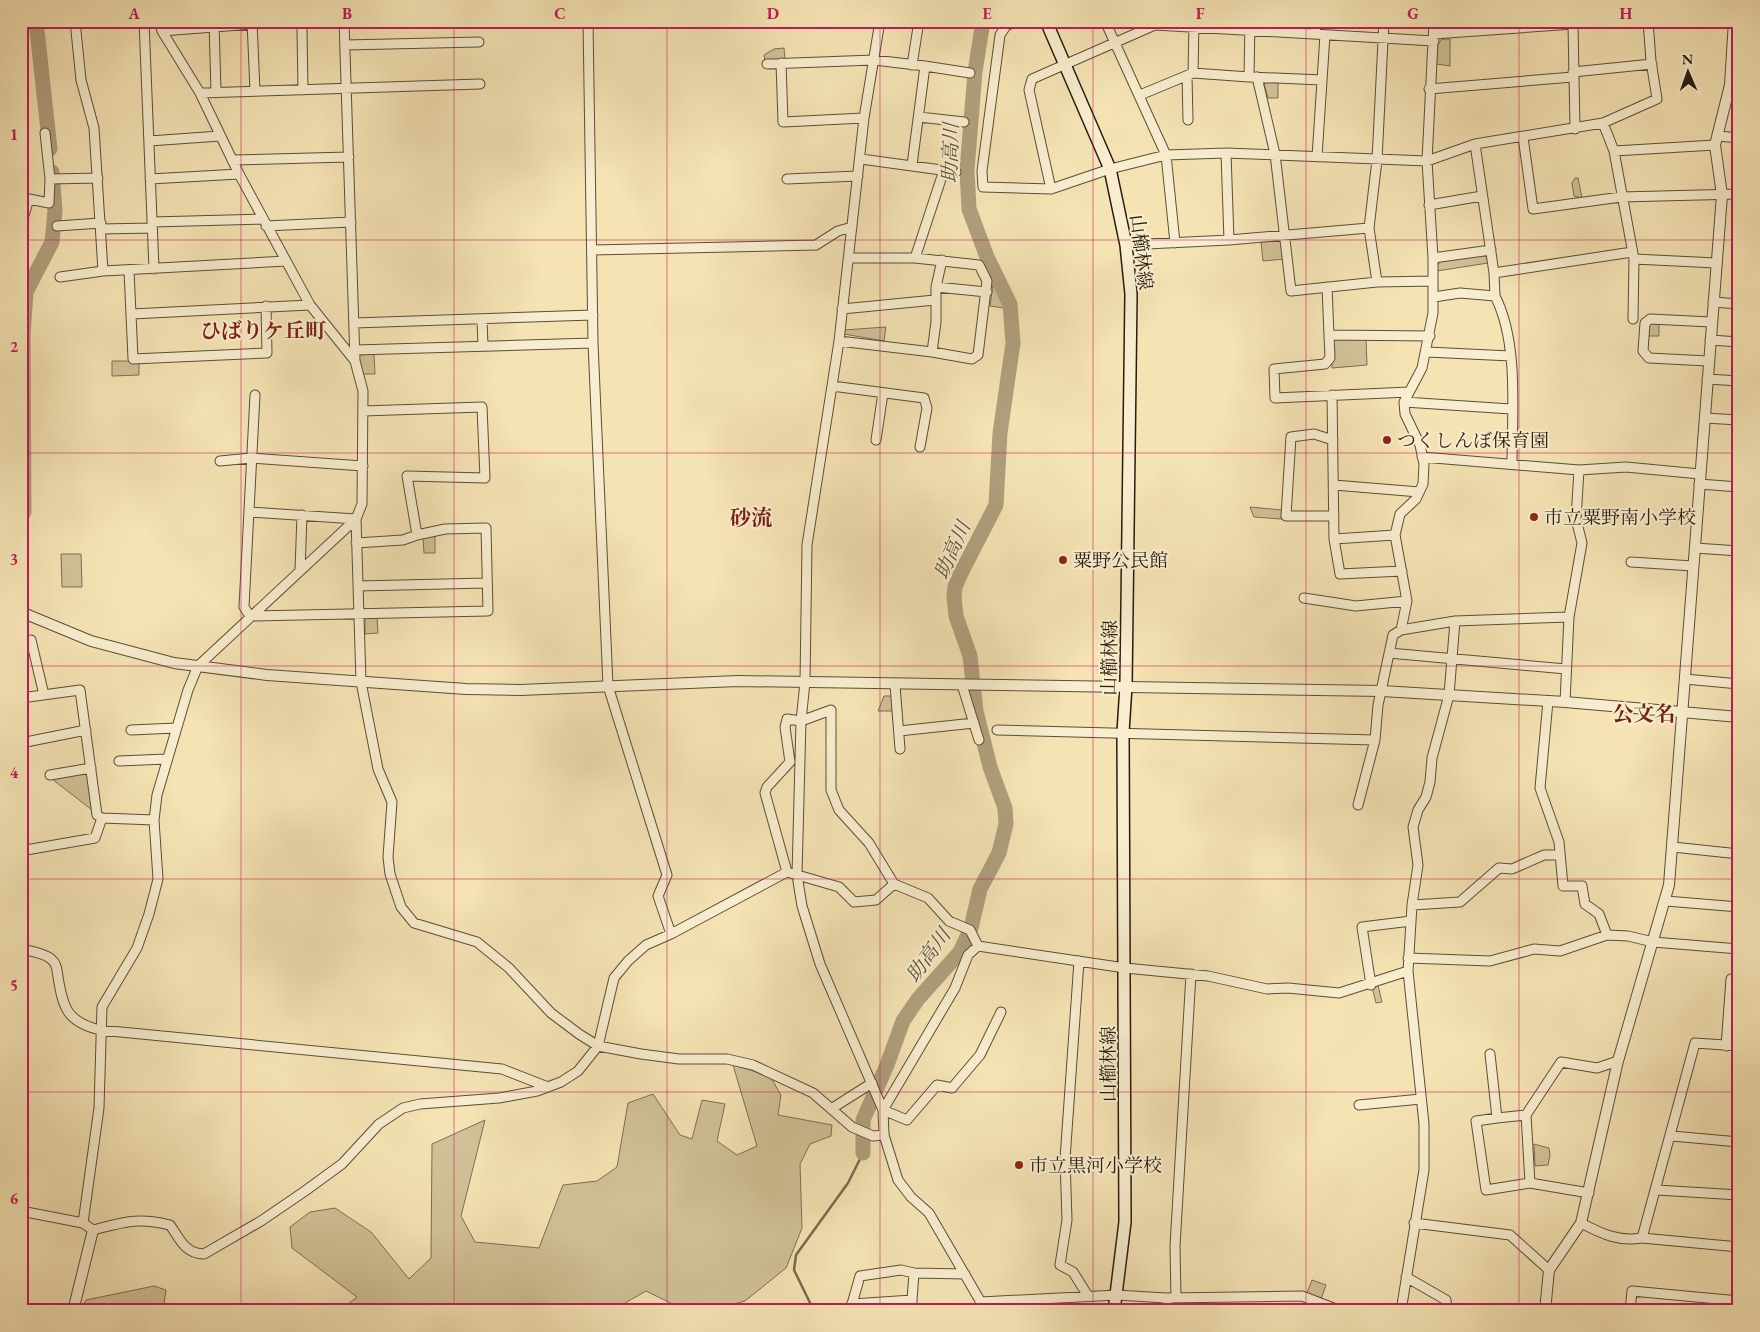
<svg xmlns="http://www.w3.org/2000/svg" width="1760" height="1332" viewBox="0 0 1760 1332" font-family="'EB Garamond','Noto Serif JP',serif">
	<style>
		.green { fill: #d2c198; stroke: #7d6e54 }
		.lines { fill: none; stroke-linecap: round; stroke-linejoin: round }
		.stream { stroke: #796b50; stroke-width: 2.5 }
		.river { stroke: #af9f7c; stroke-width: 15 }
		.minor-casing { stroke: #5b4e38; stroke-width: 11 }
		.tertiary-casing { stroke: #5b4e38; stroke-width: 12 }
		.secondary-casing { stroke: #281c0f; stroke-width: 14 }
		.minor { stroke: #f8edce; stroke-width: 9 }
		.tertiary { stroke: #f8edce; stroke-width: 10 }
		.secondary { stroke: #f8edce; stroke-width: 11 }
		.grid { fill: none; stroke: #c2185b; stroke-width: 1; stroke-opacity: 0.55 }
		.poi-dot { fill: #8f2418; stroke: #f8edce; stroke-width: 2 }
		.labels { text-anchor: middle; stroke-width: 4; stroke-linejoin: round; paint-order: stroke }
		.street-label { font-size: 19px; fill: #281c0f; stroke: #f8edce }
		.poi-label { font-size: 19px; fill: #281c0f; stroke: #f8edce; text-anchor: start }
		.water-label { font-size: 20px; font-style: italic; fill: #5e503b; stroke: #f8edce }
		.quarter-label { font-size: 21px; font-weight: bold; fill: #7a1f14; stroke: #f8edce }
		.neatline { fill: none; stroke: #c2185b; stroke-width: 2 }
		.grid-label { font-size: 16px; text-anchor: middle; font-weight: bold; fill: #c2185b }
	</style>
	<rect width="100%" height="100%" fill="#f5e3b4"/>
	<filter id="stains"><feTurbulence type="fractalNoise" baseFrequency=".004" numOctaves="4"/><feColorMatrix values="0 0 0 0 .2 0 0 0 0 .09 0 0 0 0 .02 0 0 0 .5 -.17"/></filter>
	<radialGradient id="worn" r=".72"><stop offset=".6" stop-color="#630" stop-opacity="0"/><stop offset="1" stop-color="#630" stop-opacity=".3"/></radialGradient>
	<!-- green -->
	<path class="green" d="M1442 39H1450V66L1436 64 1438 44Z
		M784 48 785 60 765 61 764 55 774 49Z
		M1267 80 1278 82V98H1268L1264 84Z
		M1575 178H1578L1582 198 1574 196 1572 183Z
		M1279 241 1284 246 1285 259 1263 261 1261 242Z
		M1482 254 1488 258V263L1437 271V266L1441 260Z
		M993 284 1004 308 990 306Z
		M1653 322H1659V336H1648V326Z
		M886 327 884 341 844 334V330Z
		M1335 339H1366L1367 365 1332 368V344Z
		M374 354 375 374H363L358 362 359 355Z
		M112 361H139V375L112 376Z
		M1250 507 1282 510 1281 519 1254 517Z
		M435 535V553H424L423 538Z
		M61 554H81L82 587H62Z
		M365 618H377L378 633 365 634Z
		M884 696H892L893 711H878Z
		M87 773 92 810 52 779Z
		M1378 985 1382 1002 1376 1003 1372 987Z
		M733 1065 770 1076 781 1095 778 1115 832 1125 831 1136 810 1144 800 1164 802 1228 786 1268 745 1301 709 1311H687L646 1291 625 1303 621 1311H339L357 1297 292 1248 290 1227 310 1212 335 1208 371 1232 409 1279 431 1258 432 1144 485 1120 461 1216 475 1242 539 1248 563 1185 597 1181 617 1167 628 1103 653 1094 680 1135 692 1139 702 1100 725 1104 717 1141 737 1155 757 1146Z
		M1534 1144 1549 1148 1550 1155 1548 1165 1535 1166Z
		M1312 1280 1326 1285 1321 1299 1307 1293Z
		M154 1286 166 1290 163 1311H80L86 1300Z"/>
	<g class="lines">
		<!-- stream -->
		<path class="stream" d="M814 1311 794 1270 796 1255 848 1183 863 1153"/>
		<!-- river -->
		<path class="river" d="M36 21 50 149
			M21 516 24 512 23 335 26 292 52 242 55 211 52 172
			M863 1153V1120L887 1065 903 1021 918 999 960 952 971 928 980 889 999 853 1006 824 1005 808 990 767 976 711 970 656 956 616 954 597 955 587 960 575 996 505 1000 433 1013 343 1010 304 987 257 969 209 967 170 975 72 983 21"/>
		<defs>
			<path id="minor" d="M75 21 81 80 94 128 103 271
				M144 21 154 269
				M159 21 162 31 200 93 239 174 310 305 355 361
				M252 21 255 91
				M588 21 593 343 608 686 667 875 658 896 671 934
				M880 21 864 118 839 341 807 545 805 682 801 721 797 875 802 906 820 964 883 1110 884 1135 898 1180 911 1197 929 1213 986 1311
				M1017 21 1006 26 1000 35 982 171 983 187 1051 189 1110 169 1166 155 1226 153 1427 161 1475 144 1603 123 1657 99 1651 61 1648 21
				M1105 21 1166 155 1175 243
				M214 23 216 92
				M302 30 303 90
				M162 31 253 24
				M1315 34 1316 21
				M1434 34 1573 24 1575 129
				M345 45 479 42
				M781 63 783 122 864 118
				M767 64 874 60 925 66
				M912 65 919 21
				M1573 72 1652 64
				M1193 73 1194 23
				M1187 76 1188 120
				M1249 77 1250 21
				M1257 77 1275 154 1291 291 1377 282 1369 228 1377 160 1384 21
				M1429 89 1573 77
				M200 93 480 84
				M1140 95 1193 73 1249 77 1322 80
				M919 117 964 122
				M1603 123 1614 151 1634 259 1716 263
				M1718 136 1739 138
				M1523 137 1533 209 1621 197 1739 194
				M149 141 220 136
				M1475 144 1494 273 1495 296
				M1614 151 1715 145
				M1226 153 1229 240
				M1317 157 1325 35
				M861 159 956 172
				M232 160 349 157
				M912 165 925 66 970 73
				M50 179 98 178
				M150 179 239 174
				M787 179 858 176
				M1051 189 1029 90 1032 79 1155 25 1434 41
				M21 198 29 199 21 225
				M29 199 49 203 50 179 45 133
				M1429 205 1482 196
				M152 222 263 219
				M57 226 101 223
				M266 226 351 222
				M101 229 152 228
				M1126 245 1229 240 1369 228
				M592 250 816 245 838 231 852 227
				M849 258H915L979 265 987 281 978 355 972 359 932 352 936 322V287L987 292
				M915 258 944 170
				M1433 258 1491 250
				M129 270 133 359 267 353 266 306
				M1494 273 1632 252
				M60 277 103 271 286 261
				M1377 282 1433 281
				M936 287 942 260
				M1327 287 1329 335 1430 336
				M1434 297 1460 293 1495 296C1519 343 1512 412 1512 464
				M1713 302 1739 304
				M842 309 935 300
				M132 314 310 305
				M482 319 483 346
				M1633 319 1634 259
				M354 323 593 315
				M1329 335 1330 358 1325 364 1274 369 1275 398 1409 392
				M1710 340 1739 342
				M839 341 932 352
				M355 350 593 343
				M1427 352 1511 356
				M1708 361 1649 358 1643 351 1645 323 1650 319 1711 322
				M1707 379 1739 381
				M832 386 924 398 927 408 920 447
				M1332 395 1334 539 1395 535
				M1404 402 1511 409
				M1705 418 1739 420
				M876 440 883 393
				M1333 440 1314 434 1291 437 1286 516H1334
				M1422 457 1579 470 1626 467 1700 474
				M220 461 251 458 363 466
				M1699 484 1739 487
				M1334 485 1419 492
				M249 512 356 519
				M356 519 361 682 378 769 392 802 388 857 390 874 401 907 414 923 477 942 509 968 551 1013 579 1034 598 1046 641 1054 679 1059H727L753 1065 813 1093 852 1127 873 1136 884 1135
				M1334 539 1340 574 1402 571
				M356 543 403 540 417 535
				M1695 548 1739 551
				M1631 562 1693 566
				M300 570 302 515
				M358 586 487 583
				M1304 598 1356 606 1407 601
				M250 616 488 611 486 528 445 529 417 535 407 476 485 478 482 407 363 411
				M250 616 244 607 255 395
				M1401 630 1407 601 1395 535 1400 514 1416 499 1423 484 1424 464 1420 445 1405 414 1404 402 1422 368 1433 313V258L1427 161 1434 21
				M31 640 44 695
				M1389 653 1566 669
				M1685 679 1739 684
				M895 685 900 749
				M962 685 979 740
				M21 698 80 690 97 815 102 818 154 820
				M1548 701 1540 788 1559 842 1563 886H1582L1585 904 1599 914 1607 935
				M1565 702 1569 617 1582 543 1576 519 1579 470
				M131 730 176 728
				M997 730 1375 740
				M899 731 974 723
				M21 743 86 730
				M119 761 167 759
				M50 775 91 768
				M1358 805 1375 740 1378 705 1393 635 1401 630 1455 621 1569 617
				M1673 847 1739 854
				M26 850 95 838 102 818
				M787 872 765 793 767 787 790 762 785 727 787 719 801 721 831 710V790L839 810 869 843 894 884 928 898 949 921 970 930 978 946 1125 968 1208 976 1267 989 1288 988 1339 993 1408 971
				M1666 901 1739 907
				M1412 905 1460 902 1499 868 1512 869 1544 855H1560
				M978 946 968 955 955 988 883 1110 907 1120 937 1085 952 1088 980 1055 1001 1012
				M21 949C30 951 44 953 51 959 57 964 57 970 58 977 63 1008 67 1022 100 1030L502 1069 548 1087
				M1408 958 1490 961 1534 949 1560 951 1607 935 1628 936 1653 942 1739 949
				M1079 961 1065 1159 1067 1220 1060 1265 1073 1272 1088 1296
				M1371 985 1362 927 1411 921
				M1726 1046 1731 979
				M1490 1054 1497 1118 1476 1121 1486 1190 1530 1183 1526 1115 1561 1062 1597 1068 1618 1061
				M1359 1105 1421 1099
				M831 1109 872 1083
				M1497 1118 1526 1115
				M1672 1136 1739 1142
				M1530 1183 1589 1193
				M1657 1190 1739 1195
				M21 1211 83 1223 93 1230C124 1222 138 1217 170 1225 180 1239 185 1254 204 1254L261 1221 305 1191 342 1164 379 1124 403 1108 420 1104 499 1098 537 1091 561 1082 578 1071 598 1046 614 978 628 961 646 945 671 934 787 872 839 887 854 902 876 900 894 884
				M83 1223 99 1108 102 1007 137 948 149 914 158 879 154 820 157 795 188 690 198 666 356 519 362 504 363 391 355 361 344 21
				M1414 1223 1510 1235 1549 1270
				M1581 1223C1602 1234 1619 1242 1642 1238L1739 1247
				M1642 1238 1695 1043 1739 1046
				M1406 1277 1446 1300 1447 1311
				M1166 1298 1169 1311
				M1176 1298 1175 1246 1191 974
				M912 1300V1311
				M980 1302 1117 1295 1166 1298 1302 1296 1341 1311
				M852 1304 860 1276 901 1270 914 1273
				M846 1311 852 1304 912 1300 914 1273 965 1274
				M1401 1311 1424 1170V1124L1408 971 1412 905 1418 865 1413 827 1418 810 1426 797 1430 782 1432 758 1449 695 1455 621
				M1630 1311 1632 1291 1739 1301
				M1723 1311 1724 1300"/>
			<path id="tertiary" d="M21 612 91 641 174 663 267 675 466 689 520 690 738 681 1382 691 1565 702 1739 717
				M73 1311 93 1230
				M1545 1311 1549 1270 1581 1223 1618 1061 1669 885 1722 195 1715 145 1730 85 1734 21"/>
			<path id="secondary" d="M1046 21 1110 169 1126 245 1131 294 1126 686 1123 732 1125 1222 1114 1311"/>
		</defs>
		<!-- minor casing -->
		<use href="#minor" class="minor-casing"/>
		<!-- tertiary casing -->
		<use href="#tertiary" class="tertiary-casing"/>
		<!-- secondary casing -->
		<use href="#secondary" class="secondary-casing"/>
		<!-- minor -->
		<use href="#minor" class="minor"/>
		<!-- tertiary -->
		<use href="#tertiary" class="tertiary"/>
		<!-- secondary -->
		<use href="#secondary" class="secondary"/>
	</g>
	<!-- grid -->
	<path class="grid" d="M241 21V1311M454 21V1311M667 21V1311M880 21V1311M1093 21V1311M1306 21V1311M1519 21V1311M21 240H1739M21 453H1739M21 666H1739M21 879H1739M21 1092H1739"/>
	<!-- markers -->
	<g class="poi-dot">
		<circle cx="1387" cy="440" r="5"/>
		<circle cx="1534" cy="517" r="5"/>
		<circle cx="1063" cy="560" r="5"/>
		<circle cx="1019" cy="1165" r="5"/>
	</g>
	<g class="labels">
		<!-- street labels -->
		<g class="street-label">
			<text transform="translate(1142 252) rotate(83)" y="7">山櫛林線</text>
			<text transform="translate(1109 658) rotate(-89)" y="7">山櫛林線</text>
			<text transform="translate(1108 1064) rotate(-90)" y="7">山櫛林線</text>
		</g>
		<!-- poi labels -->
		<g class="poi-label">
			<text x="1397" y="447">つくしんぼ保育園</text>
			<text x="1544" y="524">市立粟野南小学校</text>
			<text x="1073" y="567">粟野公民館</text>
			<text x="1029" y="1172">市立黒河小学校</text>
		</g>
		<!-- water labels -->
		<g class="water-label">
			<text transform="translate(950 153) rotate(-88)" y="7">助高川</text>
			<text transform="translate(952 550) rotate(-66)" y="7">助高川</text>
			<text transform="translate(928 955) rotate(-54)" y="7">助高川</text>
		</g>
		<!-- quarter labels -->
		<g class="quarter-label">
			<text x="263" y="338">ひばりケ丘町</text>
			<text x="751" y="525">砂流</text>
			<text x="1644" y="721">公文名</text>
		</g>
	</g>
	<!-- margin -->
	<rect width="1760" height="1332" fill="none" stroke="#f5e3b4" stroke-width="55"/>
	<!-- north arrow -->
	<g transform="translate(1688 72) rotate(358)" stroke="#f8edce" stroke-width="4" paint-order="stroke">
	<path d="M0-4L9 19L0 12L-9 19Z" fill="#281c0f"/>
	<text y="-8" font-size="14" font-weight="bold" text-anchor="middle" fill="#281c0f">N</text>
	</g>
	<rect x="28" y="28" width="1704" height="1276" class="neatline"/>
	<g class="grid-label">
		<text x="134" y="19">A</text>
		<text x="347" y="19">B</text>
		<text x="560" y="19">C</text>
		<text x="773" y="19">D</text>
		<text x="987" y="19">E</text>
		<text x="1200" y="19">F</text>
		<text x="1413" y="19">G</text>
		<text x="1626" y="19">H</text>
		<text x="14" y="140">1</text>
		<text x="14" y="352">2</text>
		<text x="14" y="565">3</text>
		<text x="14" y="778">4</text>
		<text x="14" y="991">5</text>
		<text x="14" y="1204">6</text>
	</g>
	<rect width="100%" height="100%" filter="url(#stains)"/>
	<rect width="100%" height="100%" fill="url(#worn)"/>
</svg>
